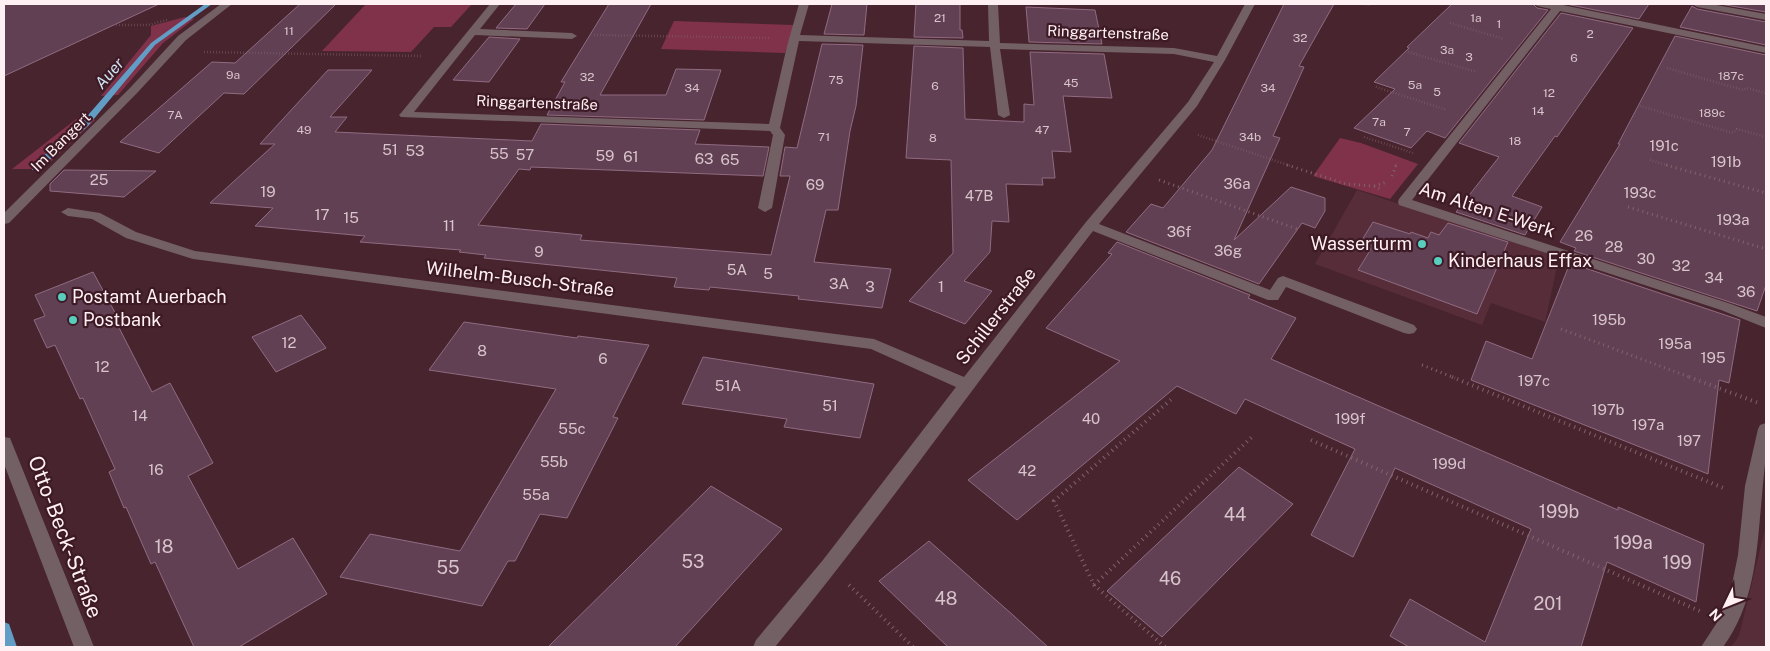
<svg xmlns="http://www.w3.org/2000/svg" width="1770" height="651" viewBox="0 0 1770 651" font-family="'Public Sans',sans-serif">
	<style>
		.built { fill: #572d39 }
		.green { fill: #80324b }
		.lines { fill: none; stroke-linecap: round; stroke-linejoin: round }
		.stream { fill: #629dc6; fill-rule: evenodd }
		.building { fill: #624054; stroke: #906b81 }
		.path-far2 { stroke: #80636b; stroke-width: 2.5; stroke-dasharray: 0.5 2.5; stroke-linecap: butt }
		.path-far1 { stroke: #80636b; stroke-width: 3; stroke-dasharray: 1 4; stroke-linecap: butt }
		.path { stroke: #80636b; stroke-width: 4; stroke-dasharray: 1 4.5; stroke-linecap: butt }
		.minor { fill: #736065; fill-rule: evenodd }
		.poi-dot { fill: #59cebe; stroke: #3d1a25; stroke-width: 2 }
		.labels { text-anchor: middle; stroke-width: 4.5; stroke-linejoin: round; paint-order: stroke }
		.far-number-label { font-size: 12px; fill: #d8c4cb }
		.far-street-label { font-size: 15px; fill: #fff0f3; stroke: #3d1a25 }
		.number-label { font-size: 15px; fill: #d8c4cb }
		.far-water-label { font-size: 16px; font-style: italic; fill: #cfe3f3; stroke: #3d1a25 }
		.street-label { font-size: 18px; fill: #fff0f3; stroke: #3d1a25 }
		.poi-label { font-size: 18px; fill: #fff0f3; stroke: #3d1a25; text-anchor: start }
		.near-number-label { font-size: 18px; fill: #d8c4cb }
		.near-street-label { font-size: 21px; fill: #fff0f3; stroke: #3d1a25 }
	</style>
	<rect width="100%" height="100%" fill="#48242e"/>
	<!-- built -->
	<path class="built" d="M1357 190 1559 257 1545 322 1491 303 1482 325 1315 264Z
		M1766 525V647H1731L1739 636Z"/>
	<!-- green -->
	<path class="green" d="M366 4H472L451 27H434L411 52 322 51Z
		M185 17 194 19 163 43 118 95 101 96 151 35V26Z
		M674 21 794 25 785 53 661 49Z
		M84 113 95 120 43 169H12Z
		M1340 138 1361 143 1418 164 1390 199 1313 176Z"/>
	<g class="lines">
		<!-- stream -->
		<path class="stream" d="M205 4H212L155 45 88 126 38 170H32V166L82 122 151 43Z
			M4 622 9 624 17 647H4Z"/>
	</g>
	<!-- building -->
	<path class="building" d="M4 4H159L4 76Z
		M300 4H336L244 94 224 93 159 153 120 142 212 62 235 63Z
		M516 4H545L527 29 496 28Z
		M609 4H651L600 95H666L676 69 721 70 704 120 547 115 565 82H561Z
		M832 4H867L864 35 824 34Z
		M916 4H960V30H962L963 38 914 37Z
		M1284 4H1334L1299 66 1304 67 1273 136 1280 138 1234 240 1291 187 1325 198V211L1315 228 1302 223 1259 284 1126 232 1151 204 1163 208 1212 150Z
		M1452 4H1533L1537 8 1548 10 1445 138 1427 131 1411 148 1354 128 1395 89 1374 82 1409 48 1407 47Z
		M1566 4H1649L1639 19Z
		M1720 4H1766V12Z
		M1692 6 1697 9 1766 22V45L1680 27Z
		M1026 7 1095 10 1102 44 1029 42Z
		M1561 13 1633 28 1557 137 1555 136 1512 196 1542 207 1525 235 1456 212 1499 157 1459 143Z
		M1675 36 1766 55V285L1757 311 1574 251 1576 248 1560 242 1620 144H1618Z
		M489 37 520 39 489 82 453 80Z
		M822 44 863 45 856 106 850 131 838 210H826L814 262 891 269 882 308 798 299 799 296 710 287 709 290 674 287 677 278 484 258 486 255 459 252 461 250 360 242 365 236 255 226 273 208 210 203 275 144H260L328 70H372L330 117H347L335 132 532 141 541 124 700 130 695 144 769 147 763 176 531 167 530 170 519 169 478 225 582 235 580 240 771 255 790 176H780L785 147 797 148Z
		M914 46 963 48 965 119 1024 122V104L1034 105 1030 52 1104 54 1112 98 1063 96 1071 152 1052 151 1055 178H1042L1043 185 1006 184 1009 222 992 221 990 252 964 281 992 291 965 324 909 301 953 253 951 160 906 158Z
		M64 170 156 171 124 197 50 191V184Z
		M1373 222 1410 234 1411 232 1428 238 1431 232 1439 235 1448 223 1508 242 1477 314 1358 270 1371 249 1359 245Z
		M1117 242 1250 295 1248 298 1296 318 1271 359 1618 510V507L1704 544 1696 602 1607 562 1581 647H1409L1390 636 1410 599 1485 642 1531 529 1395 468 1353 557 1311 535 1355 449 1245 399 1236 414 1177 386 1017 520 968 480 1120 361 1046 328 1112 254 1108 253Z
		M1570 263 1740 320 1729 383 1719 380 1708 474 1471 380 1486 341 1532 359Z
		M93 272 118 318 115 320 152 392 170 383 213 463 188 476 238 569 293 538 327 594 239 647H194L155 562 151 564 126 507 124 508 109 472 115 469 83 398 80 399 55 345 47 348 34 320 45 316 35 295Z
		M301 315 326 348 276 372 252 337Z
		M464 322 577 338 578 336 649 345 613 417 618 418 567 518 540 514 515 561H508L482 606 340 577 370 534 460 551 556 389 429 370Z
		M703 357 874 384 860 438 784 427 787 419 682 404Z
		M1239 467 1293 504 1162 637 1107 591Z
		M711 486 782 529 675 647H548Z
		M929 541 1014 616 1048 647H948L879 581Z"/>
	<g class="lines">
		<!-- path-far2 -->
		<path class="path-far2" d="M1363 4 1371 5
			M1450 23 1504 39
			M116 25H148L167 20
			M594 35 771 38
			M204 52 422 56
			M1408 52 1477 72
			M1667 68 1743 90 1746 88 1766 93
			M1376 87 1447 110
			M1640 106 1733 133 1737 129 1766 137
			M1198 135 1291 166
			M1364 137 1413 153
			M1650 160 1670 166"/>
		<!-- path-far1 -->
		<path class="path-far1" d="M1287 165 1346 184 1374 186 1382 190
			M1666 165 1766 193
			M1392 176 1396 166 1400 167
			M1159 180 1300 230
			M1374 186 1387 182
			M1628 207 1766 249
			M1561 329 1692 378
			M1422 365 1455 378"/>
		<!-- path -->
		<path class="path" d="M1452 377 1726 489
			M1689 377 1761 404
			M1311 440 1702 612
			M849 585 913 647
			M1094 585 1254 435
			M1165 647 1094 585 1054 501 1174 397"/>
		<!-- minor -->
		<path class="minor" d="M221 4H232L186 40 138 92 9 223 4 224V213L130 88 178 36Z
			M490 4H500L480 29 572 33 577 36 572 39 475 35 414 112 769 124 787 46 799 4H809L800 35 989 41 988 4H998L1000 43 1174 48 1217 56 1245 4H1255L1225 60 1197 106 1099 224 1270 290 1278 278 1283 276 1414 325 1417 329 1414 333 1409 334 1404 333 1286 287 1278 300H1268L1093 231C986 368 886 512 775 647H753L756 640 823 560 956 387 871 349 193 259 126 238 92 219 68 216 61 212 68 208 100 213 136 232 195 251 874 339 964 377 1086 222 1188 102 1214 62 1174 54 1000 49 1010 115 1004 118 998 115 990 47 799 41 780 128 785 135 772 208 765 212 758 208 773 135 770 131 401 117 399 115 401 113Z
			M1535 4H1558L1766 47V53L1560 11 1412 200 1731 304 1766 317V328L1721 310 1399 205 1398 202 1399 199 1551 9 1537 6Z
			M1692 4H1711L1766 14V20L1697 7Z
			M1766 423C1768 447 1764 470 1762 495 1757 548 1756 602 1723 647H1701L1716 624 1730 594 1738 555 1745 486 1758 429 1760 425Z
			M4 437 10 438 12 443 94 647H74L4 464Z"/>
	</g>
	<!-- markers -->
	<g class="poi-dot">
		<circle cx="1422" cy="244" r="5"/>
		<circle cx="1438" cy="261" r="5"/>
		<circle cx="62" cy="297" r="5"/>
		<circle cx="73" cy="320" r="5"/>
	</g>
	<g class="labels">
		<!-- far-number labels -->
		<g class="far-number-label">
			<text x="940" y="22">21</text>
			<text x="1476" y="22">1a</text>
			<text x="1499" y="28">1</text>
			<text x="289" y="35">11</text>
			<text x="1590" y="38">2</text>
			<text x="1300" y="42">32</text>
			<text x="1447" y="54">3a</text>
			<text x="1469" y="61">3</text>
			<text x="1574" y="62">6</text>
			<text x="233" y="79">9a</text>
			<text x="1731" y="80">187c</text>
			<text x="587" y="81">32</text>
			<text x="836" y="84">75</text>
			<text x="1071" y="87">45</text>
			<text x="1415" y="89">5a</text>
			<text x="935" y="90">6</text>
			<text x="692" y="92">34</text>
			<text x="1268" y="92">34</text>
			<text x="1437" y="96">5</text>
			<text x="1549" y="97">12</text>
			<text x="1538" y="115">14</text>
			<text x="1712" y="117">189c</text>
			<text x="175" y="119">7A</text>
			<text x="1379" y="126">7a</text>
			<text x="304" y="134">49</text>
			<text x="1042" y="134">47</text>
			<text x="1407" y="136">7</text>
			<text x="824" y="141">71</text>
			<text x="1250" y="141">34b</text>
			<text x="933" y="142">8</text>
			<text x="1515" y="145">18</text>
		</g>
		<!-- far-street labels -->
		<g class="far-street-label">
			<text transform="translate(1108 33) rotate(2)" y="5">Ringgartenstraße</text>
			<text transform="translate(537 103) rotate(2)" y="5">Ringgartenstraße</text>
			<text transform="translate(61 142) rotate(-45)" y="5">Im Bangert</text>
		</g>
		<!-- number labels -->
		<g class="number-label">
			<text x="1664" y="151">191c</text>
			<text x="390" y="155">51</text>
			<text x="415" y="156">53</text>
			<text x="499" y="159">55</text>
			<text x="525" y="160">57</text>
			<text x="605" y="161">59</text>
			<text x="631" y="162">61</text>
			<text x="704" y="164">63</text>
			<text x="730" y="165">65</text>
			<text x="1726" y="167">191b</text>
			<text x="99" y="185">25</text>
			<text x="1237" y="189">36a</text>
			<text x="815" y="190">69</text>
			<text x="268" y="197">19</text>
			<text x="1640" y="198">193c</text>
			<text x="979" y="201">47B</text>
			<text x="322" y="220">17</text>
			<text x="351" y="223">15</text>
			<text x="1733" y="225">193a</text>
			<text x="449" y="231">11</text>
			<text x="1179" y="237">36f</text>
			<text x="1584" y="241">26</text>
			<text x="1614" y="252">28</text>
			<text x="1228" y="256">36g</text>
			<text x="539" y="257">9</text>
			<text x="1646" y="264">30</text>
			<text x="1681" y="271">32</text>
			<text x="737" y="275">5A</text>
			<text x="768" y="279">5</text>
			<text x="1714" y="283">34</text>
			<text x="839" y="289">3A</text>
			<text x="870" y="292">3</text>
			<text x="941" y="292">1</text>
			<text x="1746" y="297">36</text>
			<text x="1609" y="325">195b</text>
			<text x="289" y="348">12</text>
			<text x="1675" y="349">195a</text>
			<text x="482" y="356">8</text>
			<text x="1713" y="363">195</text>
			<text x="603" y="364">6</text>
			<text x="102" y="372">12</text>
			<text x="1534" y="386">197c</text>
			<text x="728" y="391">51A</text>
			<text x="830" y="411">51</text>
			<text x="1608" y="415">197b</text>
			<text x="140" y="421">14</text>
			<text x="1091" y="424">40</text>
			<text x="1350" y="424">199f</text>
			<text x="1648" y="430">197a</text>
			<text x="572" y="434">55c</text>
			<text x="1689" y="446">197</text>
			<text x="554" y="467">55b</text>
			<text x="1449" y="469">199d</text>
			<text x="156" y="475">16</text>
			<text x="1027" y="476">42</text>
			<text x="536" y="500">55a</text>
		</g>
		<!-- far-water labels -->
		<g class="far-water-label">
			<text transform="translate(109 73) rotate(-49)" y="6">Auer</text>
		</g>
		<!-- street labels -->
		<g class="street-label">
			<text transform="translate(1487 210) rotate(18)" y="6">Am Alten E-Werk</text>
			<text transform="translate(520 279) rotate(7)" y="6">Wilhelm-Busch-Straße</text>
			<text transform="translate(996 316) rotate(-52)" y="6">Schillerstraße</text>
		</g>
		<!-- poi labels -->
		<g class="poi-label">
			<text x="1412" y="250" text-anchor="end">Wasserturm</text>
			<text x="1448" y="267">Kinderhaus Effax</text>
			<text x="72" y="303">Postamt Auerbach</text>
			<text x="83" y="326">Postbank</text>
		</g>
		<!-- near-number labels -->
		<g class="near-number-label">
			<text x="1559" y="518">199b</text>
			<text x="1235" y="521">44</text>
			<text x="1633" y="549">199a</text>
			<text x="164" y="553">18</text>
			<text x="693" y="568">53</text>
			<text x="1677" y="569">199</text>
			<text x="448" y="574">55</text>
			<text x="1170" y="585">46</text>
			<text x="946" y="605">48</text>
			<text x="1548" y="610">201</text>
		</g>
		<!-- near-street labels -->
		<g class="near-street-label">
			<text transform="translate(65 537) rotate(69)" y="7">Otto-Beck-Straße</text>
		</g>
	</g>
	<!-- border -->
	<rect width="1770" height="651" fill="none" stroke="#fff0f3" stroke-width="10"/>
	<!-- north arrow -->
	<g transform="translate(1725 606) rotate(227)" stroke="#3d1a25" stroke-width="4" paint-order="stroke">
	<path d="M0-4L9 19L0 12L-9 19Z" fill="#fff0f3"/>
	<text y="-8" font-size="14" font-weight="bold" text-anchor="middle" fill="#fff0f3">N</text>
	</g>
</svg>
